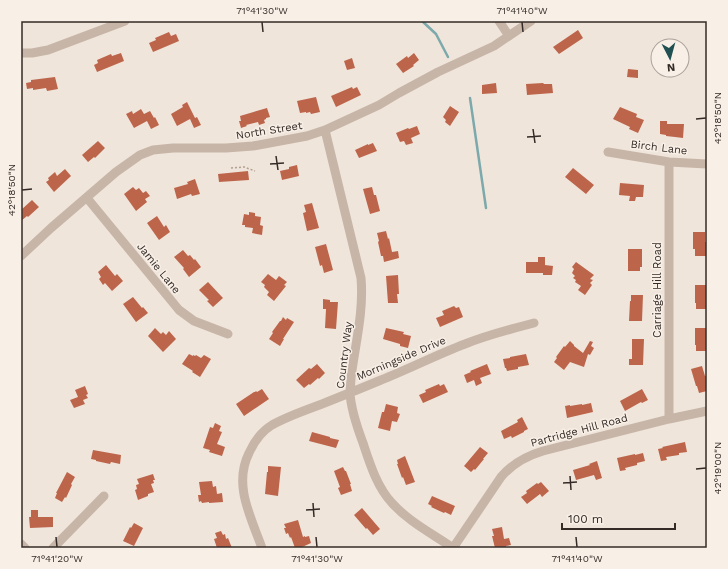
<svg xmlns="http://www.w3.org/2000/svg" width="728" height="569" viewBox="0 0 728 569" font-family="'Work Sans',sans-serif">
	<style>
		.lines { fill: none; stroke-linecap: round; stroke-linejoin: round }
		.stream { stroke: #7ca9ab; stroke-width: 2.5 }
		.building { fill: #bd654b }
		.path { stroke: #b29f92; stroke-width: 1.5; stroke-dasharray: 2 2; stroke-linecap: butt }
		.minor { stroke: #c7b5a8; stroke-width: 9 }
		.ticks { fill: none; stroke: #342b27; stroke-width: 1.5 }
		.labels { text-anchor: middle; stroke-width: 3; stroke-linejoin: round; paint-order: stroke }
		.street-label { font-size: 11px; fill: #342b27; stroke: #f8f0e7 }
		.neatline { fill: none; stroke: #342b27; stroke-width: 1.5 }
		.ticks-label { font-size: 10px; text-anchor: middle; fill: #342b27 }
	</style>
	<rect width="100%" height="100%" fill="#f0e5db"/>
	<g class="lines">
		<!-- stream -->
		<path class="stream" d="M422 21 436 34 448 57
			M470 98 486 208"/>
	</g>
	<!-- building -->
	<path class="building" d="M578 30 583 38 559 54 553 47Z
		M169 32 171 36 176 34 179 41 153 52 149 43 156 40 155 38Z
		M121 53 124 61 97 72 94 65 98 63 97 60 111 54 112 56Z
		M414 53 419 60 413 65 414 66 403 73 396 64 407 56 408 58Z
		M352 58 355 68 347 70 344 61Z
		M628 69 638 70V78L627 77Z
		M55 77 58 89 47 91 46 88 33 90V88L27 89 26 83 31 82V80Z
		M496 83 497 93 482 94V85Z
		M543 83 544 84H552L553 93 527 95 526 84Z
		M352 87 353 89 357 87 361 95 336 107 331 96Z
		M316 97 320 112 311 114 310 112 306 113V112L300 113 297 101Z
		M187 102 195 118 197 117 201 125 194 128 190 119 177 126 171 114 183 107 182 105Z
		M450 106 459 112 450 126 445 122 446 120 443 117Z
		M620 107 637 114 636 117 644 120 638 133 629 129 630 127 613 119Z
		M267 108 270 117 266 118V119L264 120 265 123 259 125 258 122 246 125 247 126 241 128 239 121H241L240 116Z
		M141 109 144 114 150 111 154 118 155 117 159 125 151 129 147 121 134 128 126 114 132 111 133 114Z
		M660 121H667V124H684L683 138 675 137 666 136V135L660 134Z
		M417 126 420 134 411 138 413 143 406 145 404 141 400 142 396 133 408 128 409 129Z
		M98 141 105 148 95 158 94 157 88 162 82 155Z
		M373 143 377 151 359 158 355 150 368 144V145Z
		M297 165 299 176 282 180 280 171 289 169V167Z
		M573 168 594 185 586 194 565 177Z
		M65 169 71 176 54 192 46 182 49 180 48 178 55 172 57 176Z
		M248 171 249 180 219 182 218 174Z
		M195 179 200 194 192 196 191 194 177 199 174 188 188 184 187 182Z
		M620 183 644 185 643 197H636L635 201H629L630 196 619 195Z
		M133 187 136 190 139 188 143 193 146 191 150 196 145 199 147 202 136 211 124 194Z
		M372 187 374 195H376L380 211 370 214 363 189Z
		M32 200 39 207 28 217 27 216 21 221V210Z
		M312 203 319 228 307 231 303 213 306 212 304 205Z
		M249 212 255 213V216L261 217 260 225 263 226 262 235 252 233 253 228 245 227V225H242L244 214 249 215Z
		M157 216 164 227 166 225 170 232 159 240 147 223Z
		M386 231 388 239 389 238 392 252 398 251 399 258 384 262 383 256H381L378 242 379 241 377 233Z
		M693 232H705V242H707V256H695V249H693Z
		M326 244 333 270 324 273 322 265 320 266 315 247Z
		M628 249H642V267H640V271H628Z
		M183 250 188 256 190 255 194 260 195 259 201 267 189 277 183 269 184 268 174 257Z
		M538 257H545V265L553 266 552 275H543V273H526V262H538Z
		M576 262 594 275 590 279 593 280 590 283 592 285 585 295 578 290 581 286 575 282 576 280 573 278 575 276 572 273 574 269 572 267Z
		M106 265 115 276 117 274 123 281 112 291 105 283 103 285 99 279 101 277 98 272Z
		M268 274 276 280 279 276 287 282 284 285 286 286 274 301 267 295 269 292 264 287 265 285 261 282Z
		M398 275 399 294H397L398 303H388L386 276Z
		M208 282 223 298 213 307 207 301 209 300 199 290Z
		M695 285H707V309H696V303H695Z
		M631 295H643L642 321H629L630 301H631Z
		M133 297 142 308 143 307 148 313 136 322 123 304Z
		M323 299 330 300V302H338L336 329 325 328 326 309H323Z
		M454 306 456 308 459 307 463 317 440 327 436 318 444 315 442 311Z
		M283 317 286 320 287 318 294 322 283 339H284L280 346 269 339 273 333 272 332 280 321H281Z
		M155 328 161 334 163 332 166 335 169 331 176 339 163 352 148 336Z
		M386 328 404 332 403 334 411 336 408 348 400 346V344L383 339Z
		M695 328H707V351H696V345H695Z
		M632 339H644L643 365H629V359H632Z
		M570 341 574 345V346L583 353 590 341 593 342 591 346 594 348 590 355 588 354 584 367 570 362 564 370 554 362 557 358 556 357 564 346 565 347Z
		M189 354 193 356V355L195 356 196 355 201 358 204 355 211 359 200 377 192 372 193 371 182 364Z
		M526 354 529 365 518 367V369L507 371 506 368H505L503 359 510 358V357Z
		M317 364 325 373 319 379 318 378 310 385 309 384 304 388 296 380 309 368 311 369Z
		M487 364 491 374 480 378 482 383 476 386 474 380 467 383 464 375 471 372 470 371Z
		M702 366 705 376H707V391L699 393 697 386H696L691 369Z
		M439 384 440 386 444 384 448 392 423 403 419 395 426 392 425 390Z
		M85 386 88 394 86 395 88 398 83 400 85 404 74 408 70 400 78 397 75 390Z
		M262 389 269 399 244 416 236 404 254 392H255L256 391 257 392Z
		M642 389 648 400 642 403 641 402 625 411 620 401Z
		M591 403 593 412 567 418 565 406 570 405V406L582 404V405Z
		M386 404 398 407 397 413 400 414 397 422 392 421 390 431 378 428 382 412H384Z
		M522 417 528 429 524 431V432L512 438 511 436 504 439 501 431 518 422 517 420Z
		M215 423 221 426 219 431 222 432 217 444 225 447 222 456 209 452 210 450 203 448 210 427 213 428Z
		M312 432 330 437V438L339 440 336 448 309 441Z
		M685 442 687 452 679 453V455L666 457 667 460 661 461 658 449 663 448 662 447Z
		M480 447 488 453 483 459H484L475 470 474 469 471 472 464 466Z
		M93 450 121 455 120 464 111 462 110 464 96 461V460L91 459Z
		M643 453 645 461 637 463V465L625 468 626 470 620 471 617 458 635 454V455Z
		M405 456 415 482 406 485 403 477 402 478 397 464H398L397 460Z
		M597 461 602 478 596 480 594 475 576 480 573 470 590 465 589 464Z
		M268 466 281 467 278 496 265 494 267 472H268Z
		M343 467 345 471H346L351 484H350L352 491 341 495 338 488 340 487 334 471Z
		M67 472 75 477 71 484 72 485 66 498 65 497 62 502 55 498 57 493H56Z
		M153 474 155 480H153L154 483 151 484 154 492 148 494V496L138 500 135 490 137 489 136 485 139 484 137 479Z
		M212 481 213 487 216 486 217 494 222 493 223 502 209 503V502L202 503 201 501 199 502 198 495H201L199 482Z
		M541 482 549 491 542 497 540 494 527 504 521 497 527 493 526 491 537 483 538 484Z
		M432 496 455 506 451 515 445 512 444 513 431 507 432 506 428 504Z
		M362 508 380 529 373 535 367 528 366 529 354 515Z
		M31 510H38V517H53V527L30 528 29 517H31Z
		M298 520 303 537 305 536V537L309 536 311 543 300 548H295L291 537 290 538 288 533 286 534 284 528H286L284 524Z
		M134 523 143 528 134 546 123 541 130 527 131 528Z
		M502 527 504 539 509 538 511 545 506 546V548H495L492 536H494L492 529Z
		M221 531 223 535 225 534 226 539 228 538 232 548H217L214 539 217 538 215 533Z"/>
	<g class="lines">
		<!-- path -->
		<path class="path" d="M231 168 244 167 255 171"/>
		<!-- minor -->
		<path class="minor" d="M499 21 509 36
			M21 53H32L48 50 125 21
			M325 130 361 278C364 312 355 345 351 378 351 383 350 388 350 393 351 410 357 427 363 443 370 464 377 487 392 503 409 522 433 534 453 548
			M608 152 669 162 707 164
			M669 162V419
			M87 198 179 310 194 321 228 334
			M21 256 51 228 116 172 140 155 153 150 173 148H226L253 146 307 136 325 130 379 105 399 93 438 72 494 46 531 21
			M21 544 25 548
			M53 548 104 496
			M262 548C251 517 233 485 249 453 254 442 262 431 272 425 288 416 306 410 322 404 342 396 362 388 381 380 409 369 436 355 465 344 487 335 511 329 534 323
			M453 548 501 477C513 463 526 456 543 451L669 419 707 411"/>
	</g>
	<!-- ticks -->
	<path class="ticks" d="M262 22 263 32M522 22 523 32M696 119 706 118M533 129 535 143M527 137 541 136M276 156 278 170M270 164 284 163M22 190 32 189M696 469 706 468M570 476 571 490M563 483 577 482M313 503 314 517M306 510 320 509M56 537 57 547M316 537 317 547M576 537 577 547"/>
	<g class="labels">
		<!-- street labels -->
		<g class="street-label">
			<text transform="translate(269 130) rotate(-9)" y="4">North Street</text>
			<text transform="translate(659 147) rotate(7)" y="4">Birch Lane</text>
			<text transform="translate(159 268) rotate(51)" y="4">Jamie Lane</text>
			<text transform="translate(657 290) rotate(-90)" y="4">Carriage Hill Road</text>
			<text transform="translate(344 355) rotate(-83)" y="4">Country Way</text>
			<text transform="translate(401 358) rotate(-23)" y="4">Morningside Drive</text>
			<text transform="translate(579 430) rotate(-15)" y="4">Partridge Hill Road</text>
		</g>
	</g>
	<!-- border -->
	<rect width="728" height="569" fill="none" stroke="#f8f0e7" stroke-width="44"/>
	<!-- north arrow -->
	<g transform="translate(670 58) rotate(174)"><circle r="19" fill="#f8f0e7" stroke="#aaa19a"/>
	<path d="M0-3L7 15L0 10L-7 15Z" fill="#205052"/>
	<text y="-6" font-size="11" font-weight="bold" text-anchor="middle" fill="#342b27">N</text>
	</g>
	<!-- scale -->
	<path d="M562 523v6h113v-6" fill="none" stroke="#342b27" stroke-width="2"/>
	<text x="568" y="523" font-size="12" fill="#342b27" stroke="#f8f0e7" stroke-width="3" paint-order="stroke">100 m</text>
	<rect x="22" y="22" width="684" height="525" class="neatline"/>
	<g class="ticks-label">
		<text x="262" y="14">71°41'30"W</text>
		<text x="522" y="14">71°41'40"W</text>
		<text transform="translate(717 118) rotate(-90)" y="4">42°18'50"N</text>
		<text transform="translate(11 190) rotate(-90)" y="4">42°18'50"N</text>
		<text transform="translate(717 468) rotate(-90)" y="4">42°19'00"N</text>
		<text x="57" y="562">71°41'20"W</text>
		<text x="317" y="562">71°41'30"W</text>
		<text x="577" y="562">71°41'40"W</text>
	</g>
</svg>
